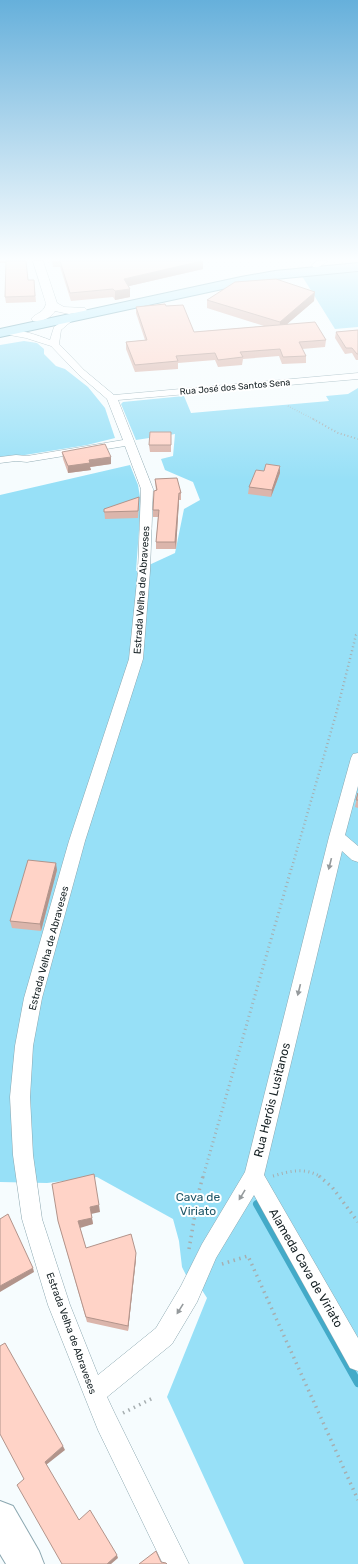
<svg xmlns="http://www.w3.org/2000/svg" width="358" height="1564" viewBox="0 0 358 1564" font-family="Rubik,sans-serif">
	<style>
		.green { fill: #97e0f7 }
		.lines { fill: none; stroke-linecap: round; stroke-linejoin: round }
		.stream { stroke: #43aac8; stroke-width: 8 }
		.minor-casing { stroke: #8ba7b0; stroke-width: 1 }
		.tertiary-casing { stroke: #8ba7b0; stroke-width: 1 }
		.secondary-casing { stroke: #8ba7b0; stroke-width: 2 }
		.primary-casing { stroke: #5698ac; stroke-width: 2 }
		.path-far4 { stroke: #a6aeb0; stroke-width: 1.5; stroke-dasharray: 0.5 2; stroke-linecap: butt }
		.path-far3 { stroke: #a6aeb0; stroke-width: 2; stroke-dasharray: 1 2.5; stroke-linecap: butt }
		.path-far2 { stroke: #a6aeb0; stroke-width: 2.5; stroke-dasharray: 1 3; stroke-linecap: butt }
		.path-far1 { stroke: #a6aeb0; stroke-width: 3; stroke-dasharray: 1 3.5; stroke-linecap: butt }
		.path { stroke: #a6aeb0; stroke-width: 3.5; stroke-dasharray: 1.5 4.5; stroke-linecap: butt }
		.minor { fill: #fff; fill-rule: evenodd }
		.tertiary { fill: #fff; fill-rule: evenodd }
		.secondary { fill: #fff; fill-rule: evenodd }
		.primary { fill: #afe8fa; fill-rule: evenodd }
		.wall { fill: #dbb5ab }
		.shaded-wall { fill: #b2948b }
		.building { fill: #ffd3c7; stroke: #b2948b }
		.oneway { fill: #959a9c }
		.labels { text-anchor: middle; stroke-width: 4; stroke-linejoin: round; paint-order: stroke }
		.far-street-label { font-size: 9px; fill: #141f22; stroke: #fff }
		.street-label { font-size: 10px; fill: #141f22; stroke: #fff }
		.near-street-label { font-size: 12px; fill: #141f22; stroke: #fff }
		.near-park-label { font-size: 12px; fill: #205869; stroke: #fff }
	</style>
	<rect width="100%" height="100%" fill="#f6fcfe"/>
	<!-- green -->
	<path class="green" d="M358 272V327L335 329 302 276Z
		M24 341 37 343 44 349V354L56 366 65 369 88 387 105 408 115 438 87 445 0 459V345Z
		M358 388V1564H244L167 1397 207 1298 200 1287 186 1275 182 1267 179 1241 173 1219 97 1177 47 1183 0 1182V495L130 465 138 485 141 503 136 571 175 553 184 509 200 500 193 482 165 470 161 459 173 456 175 434 136 440 121 404 123 402 184 396 191 413 329 401 326 396 348 394Z"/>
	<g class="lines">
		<!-- stream -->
		<path class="stream" d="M257 1204 358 1383"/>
		<defs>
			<path id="minor" d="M317 261H328L319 267H313L312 265Z
				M70 316 74 319 61 330 59 344 84 370 114 395 358 373V379L118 400 153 489 150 571 143 659 85 841 42 998 33 1046 30 1097 33 1155 42 1219 70 1305 98 1375 156 1328 181 1286 202 1244 245 1172 329 837 351 758 353 754 358 753V786L345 835 358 846V862L352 860 342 851 264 1175 358 1338V1371L350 1368 254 1195 216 1258 197 1302 172 1344 107 1397 115 1414 189 1564H163L98 1430 48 1305 22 1219 13 1155 10 1097 15 1046 24 998 69 841 129 659 138 571 141 489 125 446 27 462 16 461 0 463V457L16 455 27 456 123 440 107 399 78 374 51 346 26 338 4 334 2 332C10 325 40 336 50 340L54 327Z"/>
			<path id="tertiary" d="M33 261H43L57 303 64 307 85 308 87 310 85 312 69 314 55 311C51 318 40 323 33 321L31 319C37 312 43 314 46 304Z"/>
			<path id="secondary" d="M0 1501 13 1506 39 1551 44 1564H6L0 1554Z"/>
			<path id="primary" d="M358 263V271L275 279 241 285 0 337V329L241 277 275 271Z"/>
		</defs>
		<!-- minor casing -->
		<use href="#minor" class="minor-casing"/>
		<!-- tertiary casing -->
		<use href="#tertiary" class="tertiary-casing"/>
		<!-- secondary casing -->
		<use href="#secondary" class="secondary-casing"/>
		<!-- primary casing -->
		<use href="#primary" class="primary-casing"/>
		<!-- path-far4 -->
		<path class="path-far4" d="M288 406 315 420"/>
		<!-- path-far3 -->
		<path class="path-far3" d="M313 419 338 433 358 439"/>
		<!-- path-far2 -->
		<path class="path-far2" d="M292 867 336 714 356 635 358 634"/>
		<!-- path-far1 -->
		<path class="path-far1" d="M273 1176C290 1171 305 1167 321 1177
			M203 1177 292 866"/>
		<!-- path -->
		<path class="path" d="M319 1176 332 1187 358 1222
			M189 1249 199 1191 203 1176
			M222 1264 248 1256 358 1500
			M123 1413 155 1397"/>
		<!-- minor -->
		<use href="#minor" class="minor"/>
		<!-- tertiary -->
		<use href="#tertiary" class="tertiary"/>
		<!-- secondary -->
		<use href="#secondary" class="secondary"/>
		<!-- primary -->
		<use href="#primary" class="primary"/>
	</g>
	<!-- wall -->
	<path class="wall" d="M0 261H26L28 280H34L36 302 6 303 5 297 6 263H0Z
		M52 261H203V269L129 286 130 289V297L115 300 113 297 71 301 60 267H53Z
		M207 300 314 301 287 324 326 340 325 347 302 349 306 356V363L282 364 279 356 243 359 242 365 218 367 215 360 178 363V369L135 372 126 349V342L145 340 136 313V307L166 306 194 332 264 326 207 308Z
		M358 330V360H356L352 353 345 354 335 338 336 332Z
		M171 432V452H150L149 445Z
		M62 452 111 457V464L90 467 91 470 68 473 63 459Z
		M280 473 271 497 248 494 249 487Z
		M155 479 181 493V500H179L176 549H156V542L158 517H153V510L156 491Z
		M139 504 138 518 105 519 104 509Z
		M358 793V808L355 807Z
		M57 870 41 931 12 928 10 921Z
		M100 1212 91 1214 93 1224 80 1227 86 1248 136 1259 128 1331 87 1322 58 1221Z"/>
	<!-- shaded-wall -->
	<path class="shaded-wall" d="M203 261V269L125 287 124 279Z
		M130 289V297L115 300V291Z
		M315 292 314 301 279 331 280 322Z
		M111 457V464L90 467 91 470 68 473V466L89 460Z
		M280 466V473L271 497 272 490Z
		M179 493V500L176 549 175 542Z
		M56 863 57 870 41 931 40 924Z
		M99 1205 100 1212 91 1214 90 1207Z
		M92 1218 93 1224 80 1228 78 1221Z
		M136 1253V1259L128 1331V1326Z
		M33 1268 34 1272 0 1292V1286Z
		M63 1446 65 1450 46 1465 45 1462Z
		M117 1555 118 1558 111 1564H107Z"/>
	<!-- building -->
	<path class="building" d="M6 261H26L28 280H34L35 296 5 297Z
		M60 261H202L124 279 130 289 115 291 113 289 70 293Z
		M276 279 315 292 280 322 207 300 235 282Z
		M165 304 166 306 183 305 194 332 315 322 326 340 299 342 306 356 283 357 280 349 240 352 243 357 218 360 215 353 176 356 178 361 135 365 126 342 147 340 136 307Z
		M358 330V354H357L352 348H346L336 332Z
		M150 432H171V445H149Z
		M105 444 111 457 89 460 90 463 68 466 62 452Z
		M266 464 280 466 272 490 249 487 256 470 264 471Z
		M177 478 181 493H179L175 542H156L159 510H153L154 491 157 490 155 479Z
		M139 497 138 511 104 512V509Z
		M358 793V800H356Z
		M28 860 56 863 40 924 10 921Z
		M94 1174 99 1205 90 1207 92 1218 78 1221 86 1248 131 1234 136 1253 128 1326 86 1317 58 1221 52 1184Z
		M8 1214 33 1268 0 1286V1219Z
		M5 1343 63 1446 45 1462 79 1520 90 1510 117 1555 107 1564H62L17 1485 24 1479 0 1434V1346Z
		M156 1551 161 1562 166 1563 167 1564H139Z"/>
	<!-- one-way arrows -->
	<defs><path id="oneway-solid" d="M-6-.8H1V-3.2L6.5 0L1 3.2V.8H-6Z"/></defs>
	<g class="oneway">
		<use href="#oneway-solid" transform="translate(330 864) rotate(104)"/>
		<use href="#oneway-solid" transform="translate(299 990) rotate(104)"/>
		<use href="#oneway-solid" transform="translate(242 1195) rotate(121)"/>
		<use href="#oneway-solid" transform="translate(180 1309) rotate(122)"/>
	</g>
	<!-- sky -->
	<linearGradient id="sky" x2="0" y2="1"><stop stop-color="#66b0db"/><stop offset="0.54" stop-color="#fbfeff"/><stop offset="1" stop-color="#fbfeff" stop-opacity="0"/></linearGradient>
	<rect width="358" height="480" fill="url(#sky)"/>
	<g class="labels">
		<!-- far-street labels -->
		<g class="far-street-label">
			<text transform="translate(235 387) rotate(-5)" y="3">Rua José dos Santos Sena</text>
		</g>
		<!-- street labels -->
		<g class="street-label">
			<text transform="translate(141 590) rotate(-86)" y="4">Estrada Velha de Abraveses</text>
			<text transform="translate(48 948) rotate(-75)" y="4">Estrada Velha de Abraveses</text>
			<text transform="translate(72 1333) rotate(70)" y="4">Estrada Velha de Abraveses</text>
		</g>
		<!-- near-street labels -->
		<g class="near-street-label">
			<text transform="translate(272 1100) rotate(-76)" y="4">Rua Heróis Lusitanos</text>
			<text transform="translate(306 1268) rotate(60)" y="4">Alameda Cava de Viriato</text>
		</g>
		<!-- near-park labels -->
		<g class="near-park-label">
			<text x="198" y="1201">Cava de<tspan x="198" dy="14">Viriato</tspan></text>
		</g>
	</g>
</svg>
